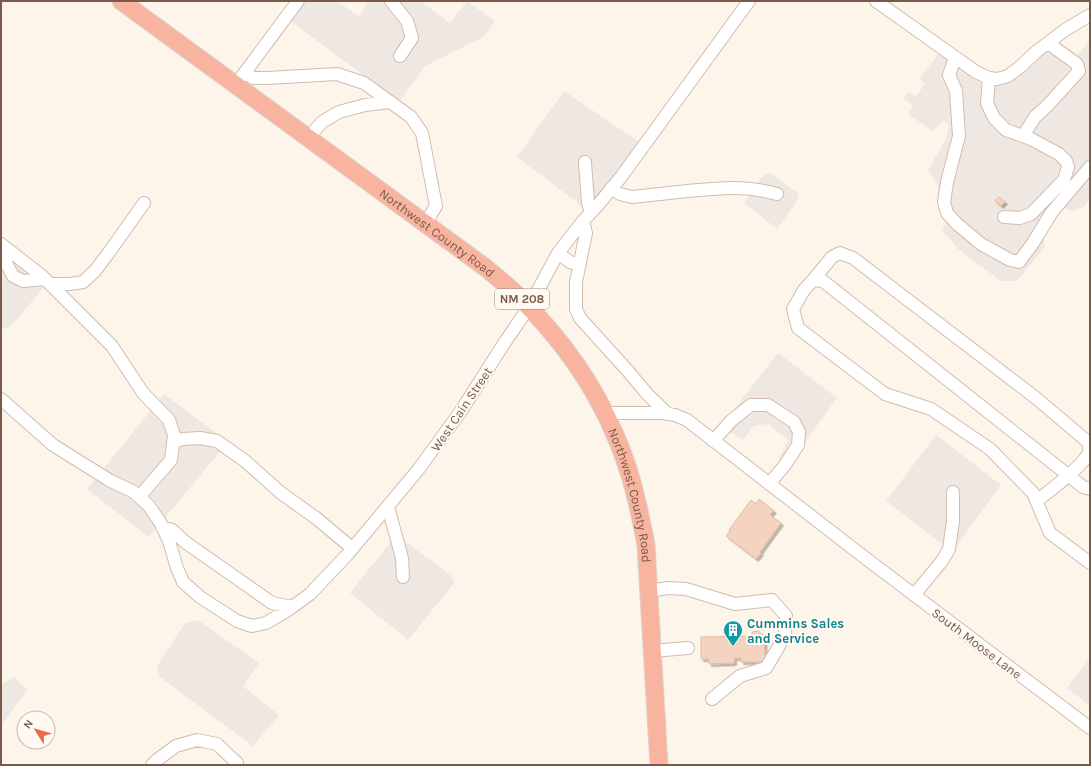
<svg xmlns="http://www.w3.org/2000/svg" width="1091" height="766" viewBox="0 0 1091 766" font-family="Karla,sans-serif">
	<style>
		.industrial { fill: #efe8e2 }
		.building { fill: #f4d3c0; stroke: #e7b9a0; filter: url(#shadow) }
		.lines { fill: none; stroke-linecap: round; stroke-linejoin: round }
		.minor-casing { stroke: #d1bcae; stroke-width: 14 }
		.highway-casing { stroke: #dad1cd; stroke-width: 19 }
		.minor { stroke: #fff; stroke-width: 12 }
		.highway { stroke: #f9b49f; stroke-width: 17 }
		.labels { text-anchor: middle; stroke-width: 4; stroke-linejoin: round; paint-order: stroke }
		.shield { fill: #fff9f1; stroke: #a28a7d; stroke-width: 1 }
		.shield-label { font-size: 12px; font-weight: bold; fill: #7a5a4b }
		.street-label { font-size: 13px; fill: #7a5a4b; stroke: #fff9f1 }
		.culture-label { font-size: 13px; font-weight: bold; fill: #0d838f; stroke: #fff9f1; text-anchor: start }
	</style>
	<defs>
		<filter id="shadow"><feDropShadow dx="2.5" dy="2.5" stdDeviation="0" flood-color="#0004"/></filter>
	</defs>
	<rect width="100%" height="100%" fill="#fdf5ea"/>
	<!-- industrial -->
	<path class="industrial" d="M301 1H337L360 17 363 9 368 1H420L450 23 467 1 495 21 483 37 425 66 399 102 288 19Z
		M1090 40V199L1084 207 1073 211 1062 208 1044 231V248L1017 281H1001L958 249 942 230 948 219 938 198 939 187 928 170 946 139 949 125 943 120 933 131 908 114 913 106 903 99 908 92 916 96 925 84 919 79 939 53 982 82 1001 83 1021 71 1058 43 1077 55Z
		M564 91 639 142 594 203 586 212 579 204 517 157Z
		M769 172 799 194 797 201 777 229 744 203 760 179Z
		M1 250 46 285 12 325 1 330Z
		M778 353 837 398 805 442 792 467 778 459 788 440 768 424 754 426 743 440 721 426Z
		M164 394 228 442 149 537 87 489Z
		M936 435 1001 485 952 552 886 501Z
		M401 538 450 575 455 582 408 640 350 593 393 539Z
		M198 620 259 663 243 686 279 715 253 746 160 677 157 666 185 623Z
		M1090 658V706L1067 688Z
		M14 677 27 690 1 726V685Z"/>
	<!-- building -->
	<path class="building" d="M999 197 1005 202 1001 206 995 201Z
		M759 499 774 511 770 515 781 523 760 552 761 553 756 559 726 536 730 531 729 530 751 500 756 504Z
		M759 631V635H764L765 662H741V658H734V663L709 664V659H701V637L752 636V632Z"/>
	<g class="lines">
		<defs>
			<path id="minor" d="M391 1 407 21 412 38 400 56
				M876 1 976 72 989 78 997 79 1008 76 1021 66 1037 51 1065 30 1090 15
				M955 58 949 75 956 91 959 136 947 182 944 202 947 213 957 224 981 244 1010 260 1019 262 1033 243 1052 212 1090 167
				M245 72 253 78H268L337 74 364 83 411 117 422 133 436 206 425 224
				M989 78 987 103 994 118 1006 130 1031 139 1059 154 1066 161 1068 167 1064 180 1031 214 1020 218 1004 217
				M240 79 298 1
				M1023 136 1035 117 1048 105 1079 71 1077 64 1048 43
				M308 138 322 122 339 112 365 105 390 102
				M585 162 588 203 591 212
				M611 188 620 194 632 197C650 195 669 193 688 191 720 188 745 185 777 194
				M583 221 586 233 576 282V309L580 318 627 370 648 395 668 414
				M1 244 42 276 112 346 143 393 169 420 174 435 171 460 139 497
				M7 249 6 263 13 276 23 281 45 279
				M558 253 570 262 579 265
				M813 280 832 257 840 253 853 258 1036 398 1089 443C1089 446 1090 450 1089 452 1083 467 1050 490 1037 501
				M50 284H70L83 282 95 271 110 251 144 203
				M1 399 53 445 109 480 134 492 149 506 160 522 169 541 177 568 183 582 200 597 237 621 252 626 266 623 288 610 310 594 347 555 418 470 461 411 503 345 529 307 558 253 583 221 598 205 621 177 749 1
				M605 413H662L675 415 687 420 864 557 1090 728
				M713 441 732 420 751 405H768L794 422 799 432 798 445 785 465 769 484
				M173 442 183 439 200 438 217 441 245 461 281 493 316 518 352 548
				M1090 489 1083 487 823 281 813 280 804 290 793 309 798 328 885 394 931 409 990 449 1033 493 1050 533 1090 563
				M388 507 402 558 403 577
				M162 527 172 530 185 542 272 603 292 607
				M649 591 668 588 686 589 735 604 772 600 786 616 785 633 778 648 766 668 740 676 712 699
				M914 595 942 561 949 549 953 521V492
				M652 651 688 648
				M152 765 157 760 176 746 197 740 217 744 237 763V765"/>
			<g id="highway">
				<path id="s1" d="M121 1 486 268C497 277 508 286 518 296 559 336 594 384 616 437 631 471 639 508 646 545L659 765"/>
			</g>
		</defs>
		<!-- minor casing -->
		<use href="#minor" class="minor-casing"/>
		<!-- highway casing -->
		<use href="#highway" class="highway-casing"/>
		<!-- minor -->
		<use href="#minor" class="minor"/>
		<!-- highway -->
		<use href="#highway" class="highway"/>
	</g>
	<!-- icons -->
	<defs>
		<symbol id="building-pin" viewBox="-11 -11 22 30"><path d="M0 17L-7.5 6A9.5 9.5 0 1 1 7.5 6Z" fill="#0f9aa8" stroke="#fff9f1"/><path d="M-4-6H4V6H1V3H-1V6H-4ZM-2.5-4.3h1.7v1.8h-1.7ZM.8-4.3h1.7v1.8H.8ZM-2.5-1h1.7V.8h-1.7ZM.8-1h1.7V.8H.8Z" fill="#fff"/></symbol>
	</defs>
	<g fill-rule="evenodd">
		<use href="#building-pin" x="722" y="619" width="22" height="30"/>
	</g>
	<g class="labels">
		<!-- shield labels -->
		<rect class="shield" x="495" y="289" width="54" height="20" rx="3"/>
		<g class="shield-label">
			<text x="522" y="303">NM 208</text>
		</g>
		<!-- street labels -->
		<g class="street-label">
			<text dy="5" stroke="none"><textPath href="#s1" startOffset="392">Northwest County Road</textPath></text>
			<text transform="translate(461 409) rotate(-56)" y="5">West Cain Street</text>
			<text dy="5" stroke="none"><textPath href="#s1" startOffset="728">Northwest County Road</textPath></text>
			<text transform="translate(977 643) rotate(37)" y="5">South Moose Lane</text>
		</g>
		<!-- culture labels -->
		<g class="culture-label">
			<text x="747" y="628">Cummins Sales<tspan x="747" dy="15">and Service</tspan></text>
		</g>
	</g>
	<!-- border -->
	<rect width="1091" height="766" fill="none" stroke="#7a5a4b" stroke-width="4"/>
	<!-- north arrow -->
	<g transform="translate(36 730) rotate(307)"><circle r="19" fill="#fff9f1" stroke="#cab9af"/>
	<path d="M0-3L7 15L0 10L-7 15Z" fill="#eb6a4b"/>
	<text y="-6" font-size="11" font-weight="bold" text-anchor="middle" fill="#7a5a4b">N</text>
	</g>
</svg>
